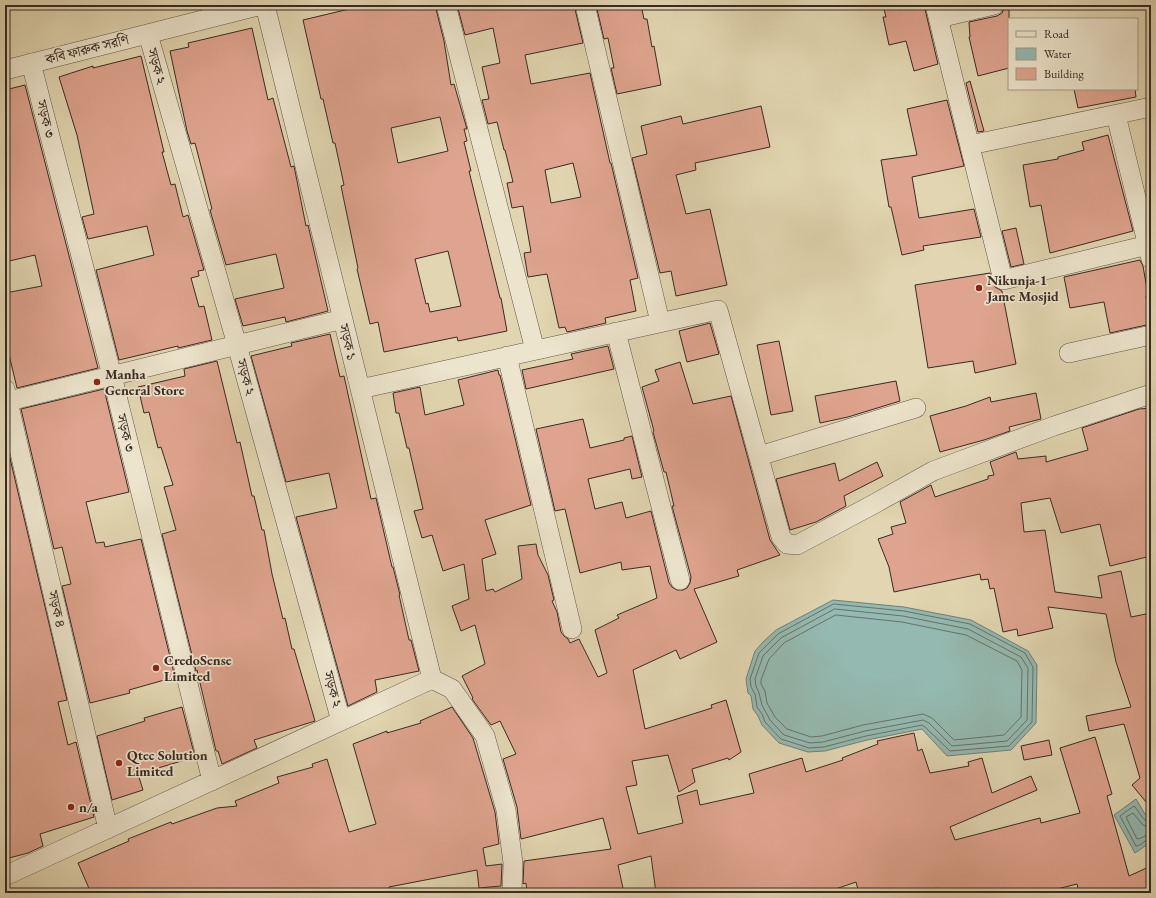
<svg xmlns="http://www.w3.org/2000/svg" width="1156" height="898" viewBox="0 0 1156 898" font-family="'EB Garamond','Noto Serif Bengali',serif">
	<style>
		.water { fill: #94b9b0; stroke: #6f8078 }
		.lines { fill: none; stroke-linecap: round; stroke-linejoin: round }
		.shore { stroke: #66726a; stroke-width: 1 }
		.building { fill: #dfa48f; stroke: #382a24; fill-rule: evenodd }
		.minor-casing { stroke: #625547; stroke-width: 20 }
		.minor { stroke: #ece4cc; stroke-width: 19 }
		.poi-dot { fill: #8f2418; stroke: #ece4cc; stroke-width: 1.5 }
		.labels { text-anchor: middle; stroke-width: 3.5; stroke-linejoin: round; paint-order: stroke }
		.street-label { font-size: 14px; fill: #382a24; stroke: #ece4cc }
		.poi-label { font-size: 14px; font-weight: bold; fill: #382a24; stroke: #ece4cc; text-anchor: start }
	</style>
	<rect width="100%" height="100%" fill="#e1d6b1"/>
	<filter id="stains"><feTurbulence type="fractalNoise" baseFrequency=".005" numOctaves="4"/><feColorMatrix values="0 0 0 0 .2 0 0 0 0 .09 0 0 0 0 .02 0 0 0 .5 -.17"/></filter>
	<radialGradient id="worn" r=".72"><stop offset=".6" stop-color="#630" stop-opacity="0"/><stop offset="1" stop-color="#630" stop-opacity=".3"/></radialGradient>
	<!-- water -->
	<path class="water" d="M833 600 904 607 971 620 1028 651 1037 665 1036 723 1011 750 947 756 922 729 867 740 825 751 808 752 779 743 762 725 758 716 753 709 751 696 748 693 746 679 755 651 763 642 776 630Z
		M1136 799 1145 814 1151 820V842L1135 853 1114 815Z"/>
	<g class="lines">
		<!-- shore -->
		<path class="shore" d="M834 604 904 611 970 624 1025 653 1033 667 1032 722 1009 746 950 751 925 727 922 725 866 736 824 747 809 748 781 739 765 722 762 714 757 707 755 694 751 687 750 679 759 653 778 634Z
			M835 609 903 616 968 629 1021 657 1028 668 1027 720 1007 741 952 746 929 723 923 720 865 731 823 742 810 743 784 735 770 720 762 705 759 693 756 686 755 679 763 656 781 638Z
			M836 615 902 622 966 635 1017 661 1022 670 1021 717 1004 735 954 740 932 718 923 714 863 725 822 736 811 737 787 729 775 717 767 703 765 691 761 684V680L769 659 784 643Z
			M1151 823C1142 821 1140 812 1134 806L1120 816 1136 846C1141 846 1145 839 1151 839
			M1151 828 1143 825 1133 813 1126 817 1137 839C1142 839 1146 834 1151 834"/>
	</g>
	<!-- building -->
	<path class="building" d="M366 5H435L444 41 451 85 454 84 467 129H464L467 141 464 142 471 171H469L500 298H501L507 331 458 341 457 337 384 352 378 322 370 324 357 269 358 268 341 186 344 185 335 143H333L323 99H321L303 20ZM440 117 448 151 398 163 391 128ZM448 251 461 306 430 312 428 303 426 304 415 259Z
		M457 5H574L583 43 525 55 531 84 590 73 610 163H611L638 278 630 280 636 311 605 318 606 323 567 332 565 327 559 328 547 274 528 277 524 253 531 252 523 206 512 208 507 183 513 182 505 150H504L497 122 488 124 482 100 489 99 482 67 500 63 493 28 465 35ZM573 163 581 197 551 203 545 170Z
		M596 5H641L644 19H647L652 47 654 46 661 85 617 94 611 68H614L608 38 604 39Z
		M883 5H924L938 64 914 71 906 41 889 45 883 17H886Z
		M1005 5H1009V68L978 76 969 37H970L969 22 997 16 1002 13Z
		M252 28 268 100 273 98 291 167 294 166 306 226 308 225 328 311 286 322 285 317 243 326 235 299 284 288 276 254 226 265 210 210 212 209 195 143 191 144 187 131 170 51 189 47 188 43Z
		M141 56 164 152H162L171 185 175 184 183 217 188 215 204 270 198 271 199 276 191 278 199 307 204 306 212 340 178 348V346L119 360 96 270 154 255 147 226 88 239 82 217 94 214 77 135 59 77 93 66V68Z
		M970 81 984 131 978 132 966 83Z
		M25 85 98 368 17 388 5 338V293L42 286 35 255 5 262V90Z
		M1074 89H1135L1136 97 1078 108Z
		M947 100 964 166 912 177 919 218 974 209 981 237 923 246 924 250 902 255 891 207H889L881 160 917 155 907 109Z
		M761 106 770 147 695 163 696 170 676 175 686 214 710 209 727 285 676 296 671 271 660 273 632 158 647 154 641 126 681 116 683 124Z
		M1108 135 1133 231 1050 253 1041 205 1030 207 1023 165 1058 159V157L1084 150 1082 142Z
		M1016 228 1024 264 1011 267 1002 231Z
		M1140 260 1143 266 1148 295 1146 296 1151 324 1110 333 1104 302 1070 308 1064 277Z
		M990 273 995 287 1002 291 1016 364 975 373 973 361 928 368 915 285Z
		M710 323 719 354 687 362 679 331Z
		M330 334 340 377 344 376 371 499 376 498 392 567H393L400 595H399L409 640H411L419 671 375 680 377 692 348 706 296 517 337 508 329 473 286 482 251 356 292 346 291 343Z
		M779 341 793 411 771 415 757 345Z
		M608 346 614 369 526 389 522 370 573 359 571 354Z
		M217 361 237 443 240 442 252 496H254L262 530H264L272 574 283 619 285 618 292 649H294L315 721 254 740 257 748 222 764 218 751H216L197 670 196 671 162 534 176 530 164 487 173 485 161 447 158 448 149 412 144 413 138 387 185 376 184 369Z
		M680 362 693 404 731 396 770 540 780 555 737 570 739 576 694 589 717 642 680 659 676 650 633 670 645 729 712 708 711 705 726 700 741 752 729 760 728 758 692 769 695 782 679 792 668 755 632 761 637 785 626 787 638 834 683 823 677 796 697 790 700 805 754 793 749 774 802 758 806 772 843 760 842 758 878 744 877 741 914 733 918 751 922 749 930 773 969 766 968 762 982 758 992 793 1031 776 1037 790 950 827 955 840 1040 818 1041 823 1080 813 1060 748 1095 737 1112 794 1107 796 1129 876 1151 866V893H1079L1077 884 1041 893H937V888L917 893H859L856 882 824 893H656L651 856 618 865 624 893H527L526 883 523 884 524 861 611 849 603 818 521 839 517 807 503 759 516 754 500 721 491 725 472 699 473 698 462 676 485 664 475 625 461 631 452 606 469 599 464 564 443 571 432 535 422 538 414 511 423 509 409 448H407L399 413H396L393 393 420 387 425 415 464 405 458 380 498 370 499 375H500L531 505 485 520 496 554 482 559 486 591 493 589 495 592 522 579 518 546 536 544 538 555 548 575 554 600 552 601 557 612 561 632 564 636 568 639 570 643 579 639 598 677 607 673 595 630 619 618 617 615 657 598 650 566 622 570 621 562 580 573 565 509 555 511 536 429 583 419 590 448 624 440V438L632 436 642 477 632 479 630 469 588 479 595 509 622 502 626 518 651 511 669 583 672 587 677 590H683L687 588 690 583 691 577 672 506H674L666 472H664L653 432 654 431 642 387 659 381 655 370Z
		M896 381 900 401 848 417 820 423 815 396Z
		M104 389 129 492 86 502 96 543 104 542 105 547 141 539 175 677 129 690 130 693 90 703 62 586 71 584 62 547 54 549 21 409Z
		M1036 393 1041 419 1009 427 1010 431 984 440 940 452 930 416 966 406 990 397 991 402Z
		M1151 408V556L1110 566 1100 524 1061 533 1050 498 1021 503 1024 532 1045 530 1055 592 1102 598 1098 576 1121 571 1131 617 1151 613V696L1146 697 1151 713V808L1132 785 1140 778 1124 724 1089 731 1086 716 1131 707 1116 662 1106 614 1048 607 1053 628 1018 636 1017 629 1003 632 994 588 990 589 988 579 981 580 980 574 894 592 889 567 878 539 893 534 891 527 906 523 900 502 931 485 935 497 988 479V476L994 475 990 462 1016 452 1018 459 1046 456V462L1088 450 1082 428 1139 409Z
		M5 437 67 700 58 702 68 745 76 742 94 817 40 834 43 846 28 853 9 858 5 845Z
		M877 462 883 476 844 496 846 506 816 522 790 530 776 479 835 463 839 481Z
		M182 707 195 757 138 774 143 790 112 800 97 736 145 721 144 718Z
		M452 707 473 738 495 812 499 844 483 848 486 866 502 864 501 886 479 888 477 870 389 887 390 893H91L78 863 129 841 128 839 171 822 172 824 217 808 237 806 235 801 279 783 277 777 313 767 312 764 327 759 349 832 376 824 353 744 387 731V733L421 723 420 721Z
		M1049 740 1052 755 1024 760 1021 746Z"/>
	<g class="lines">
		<defs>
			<path id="minor" d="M265 5 432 679
				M446 5 535 350
				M585 5 660 322
				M935 5 1003 280 1148 245
				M939 18 994 5
				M148 34 237 345 341 721
				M31 63 112 376 212 781
				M5 70 262 5
				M1116 115 1151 259
				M970 145 1151 107
				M616 332 680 580
				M1069 353 1151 335
				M507 356 572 629
				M5 389 108 829
				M360 389 718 310 781 537 787 544 797 545 874 504 933 471 1054 426 1151 394
				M5 402 343 319
				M759 456 916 408
				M432 679 452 689 485 736 506 810 513 863 512 893
				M5 876 432 679"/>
		</defs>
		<!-- minor casing -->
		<use href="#minor" class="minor-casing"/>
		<!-- minor -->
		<use href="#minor" class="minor"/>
	</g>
	<!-- markers -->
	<g class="poi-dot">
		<circle cx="979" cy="288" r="4"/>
		<circle cx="97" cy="382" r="4"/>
		<circle cx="156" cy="668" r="4"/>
		<circle cx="119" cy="763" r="4"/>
		<circle cx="71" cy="807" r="4"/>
	</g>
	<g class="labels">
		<!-- street labels -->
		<g class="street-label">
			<text transform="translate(87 49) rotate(-14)" y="5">কবি ফারুক সরণি</text>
			<text transform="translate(157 66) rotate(74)" y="5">সড়ক ২</text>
			<text transform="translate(46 119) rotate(76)" y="5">সড়ক ৩</text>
			<text transform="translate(348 342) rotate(76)" y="5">সড়ক ১</text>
			<text transform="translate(246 377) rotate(75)" y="5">সড়ক ২</text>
			<text transform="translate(126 433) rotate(76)" y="5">সড়ক ৩</text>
			<text transform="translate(57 609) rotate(77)" y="5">সড়ক ৪</text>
			<text transform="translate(333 689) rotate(75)" y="5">সড়ক ২</text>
		</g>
		<!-- poi labels -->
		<g class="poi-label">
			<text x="987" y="285">Nikunja-1<tspan x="987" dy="16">Jame Mosjid</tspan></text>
			<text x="105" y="379">Manha<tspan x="105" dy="16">General Store</tspan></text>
			<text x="164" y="665">CredoSense<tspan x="164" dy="16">Limited</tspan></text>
			<text x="127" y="760">Qtec Solution<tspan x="127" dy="16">Limited</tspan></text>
			<text x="79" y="812">n/a</text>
		</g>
	</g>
	<!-- margin -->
	<rect width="1156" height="898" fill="none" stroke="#e1d6b1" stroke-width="20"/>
	<rect x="6" y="6" width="1144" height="886" fill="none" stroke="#382a24" stroke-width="2"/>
	<rect x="10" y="10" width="1136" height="878" fill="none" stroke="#382a24"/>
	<!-- legend -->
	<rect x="1008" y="18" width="130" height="72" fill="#ece4cc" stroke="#a49a89"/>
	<rect x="1016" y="31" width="20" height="6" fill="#ece4cc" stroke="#a49a89"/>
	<text x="1044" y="38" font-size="12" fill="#382a24">Road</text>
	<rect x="1016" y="48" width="20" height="12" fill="#94b9b0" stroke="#a49a89"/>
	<text x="1044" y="58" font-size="12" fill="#382a24">Water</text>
	<rect x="1016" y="68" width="20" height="12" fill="#dfa48f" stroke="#a49a89"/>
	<text x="1044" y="78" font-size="12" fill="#382a24">Building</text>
	<rect width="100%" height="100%" filter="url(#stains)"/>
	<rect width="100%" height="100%" fill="url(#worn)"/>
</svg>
